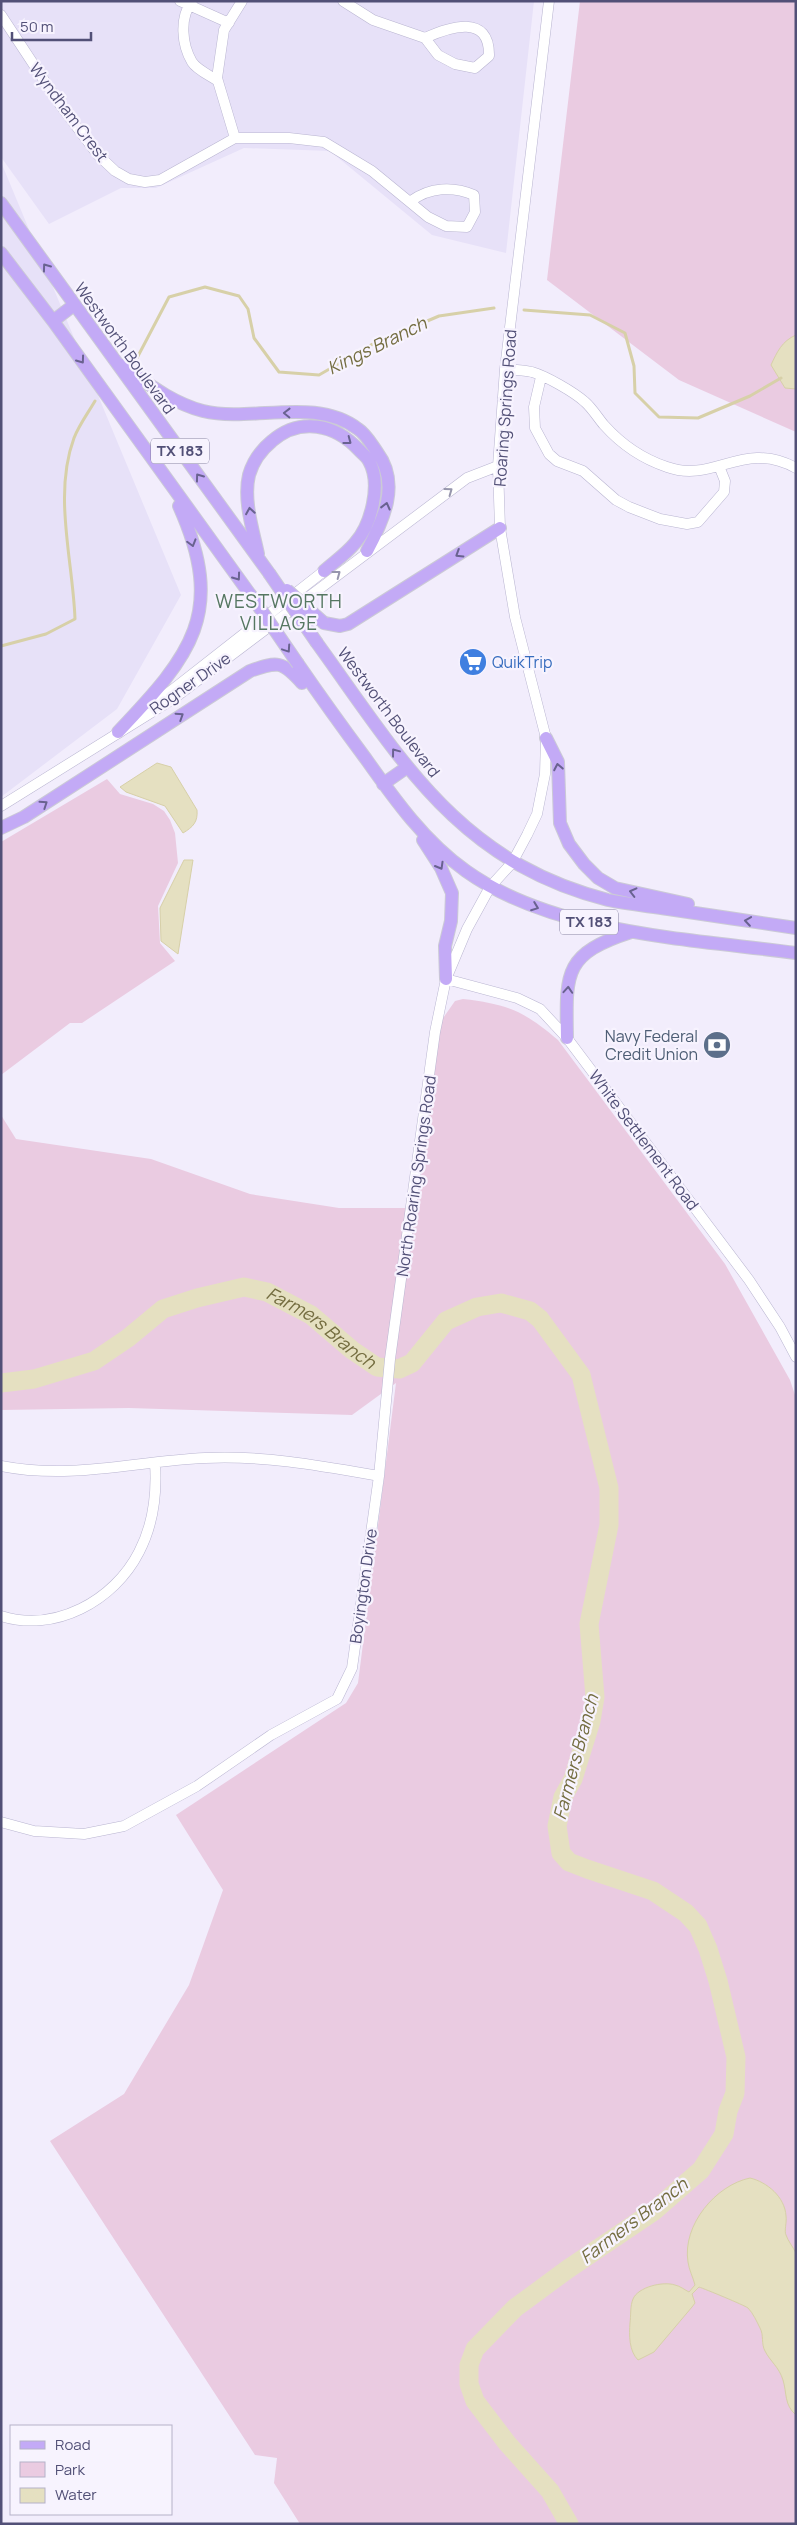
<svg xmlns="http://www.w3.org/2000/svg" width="797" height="2525" viewBox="0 0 797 2525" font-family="Manrope,sans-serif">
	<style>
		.residential { fill: #e7e1f8 }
		.green { fill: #eacbe1 }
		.water { fill: #e5e0c1; stroke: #d7d0a8 }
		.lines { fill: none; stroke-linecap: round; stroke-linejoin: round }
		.stream { stroke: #d7d0a8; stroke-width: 3 }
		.river { stroke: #e5e0c1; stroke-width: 19 }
		.minor-casing { stroke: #b9b5d1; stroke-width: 11 }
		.major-casing { stroke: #cbcad6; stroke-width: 14 }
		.minor { stroke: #fff; stroke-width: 10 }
		.major { stroke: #c3aaf6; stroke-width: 12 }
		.major-bridge-casing { stroke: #cbcad6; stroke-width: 14; stroke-linecap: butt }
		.major-bridge { stroke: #c3aaf6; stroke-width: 12 }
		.oneway { stroke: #696290 }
		.oneway2 { stroke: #9796ad }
		.labels { text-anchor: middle; stroke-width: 4.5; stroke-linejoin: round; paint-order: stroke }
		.shield { fill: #f7f3fe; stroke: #8481a0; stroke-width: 1 }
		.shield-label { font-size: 15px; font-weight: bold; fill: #525077 }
		.street-label { font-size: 16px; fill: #525077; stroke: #f7f3fe }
		.shop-label { font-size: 16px; fill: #366cbe; stroke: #f7f3fe; text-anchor: start }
		.service-label { font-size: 16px; fill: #4e5e75; stroke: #f7f3fe; text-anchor: end }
		.water-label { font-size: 18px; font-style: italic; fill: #746d40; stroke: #f7f3fe }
		.quarter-label { font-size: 19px; letter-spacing: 1px; fill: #567762; stroke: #f7f3fe }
	</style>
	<rect width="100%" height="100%" fill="#f2edfc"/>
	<!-- residential -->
	<path class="residential" d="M1 1H534L506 253 432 235 330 151 244 148 156 188H121L49 224 1 157Z
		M1 162 181 595 117 709 1 797Z"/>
	<!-- green -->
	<path class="green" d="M580 1H796V432L679 380 547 280Z
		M107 779 120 794 153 804 164 811 170 820 175 833 178 863 158 906 160 943 175 961 82 1023H70L1 1075V842Z
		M463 999C507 1004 524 1011 558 1040L725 1264 790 1380 796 1398V2524H300L274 2483 277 2458 255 2455 50 2141 124 2094 189 1985 223 1890 176 1815 346 1703 358 1683 396 1383 352 1415 129 1408 1 1410V1115L16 1139 151 1159 250 1194 339 1208H415L441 1021 455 1001Z"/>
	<!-- water -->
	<path class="water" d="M796 335V389L785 388 771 365C777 352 782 341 796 335Z
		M157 763 171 767 197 810C198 822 193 827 183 833L165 806 126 792 120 787Z
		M184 860H193L178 954 161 941 160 908Z
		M750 2178C767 2182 785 2197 786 2216 787 2222 784 2231 786 2235 788 2241 793 2247 796 2253V2415C784 2405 787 2393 783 2380 779 2367 770 2361 765 2351 761 2344 764 2335 760 2328 757 2322 753 2313 748 2308 744 2305 705 2289 699 2287L692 2294 695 2303 692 2307 654 2352 638 2360C629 2351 629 2335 630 2323 631 2316 630 2306 633 2299 638 2287 663 2281 675 2285 680 2286 685 2290 689 2292L695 2285C693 2277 689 2270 688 2262 682 2225 716 2185 750 2178Z"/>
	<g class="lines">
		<!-- stream -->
		<path class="stream" d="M524 310 590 315 625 333 634 366 635 393 659 417 698 418 750 396 781 378
			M137 358 169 297 205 287 239 296 248 309 254 338 279 372 319 375 371 345 439 316 494 308
			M1 646 46 634 75 619C73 561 53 495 74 438 79 425 88 413 95 401"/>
		<!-- river -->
		<path class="river" id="s1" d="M1 1383 34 1379 94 1361 128 1338 163 1309 197 1298 244 1287 267 1292 311 1315 352 1350 377 1367 399 1369 412 1363 446 1321 477 1307 501 1303 530 1311 540 1319 581 1375 609 1488V1525L589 1624 595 1697 591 1721 573 1779 563 1797 557 1826 561 1853 569 1862 587 1869 653 1891 686 1913 698 1926 708 1949 718 1981 736 2057 735 2093 728 2111 724 2134 701 2170 654 2211 568 2269 515 2308 475 2349 469 2365V2384L475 2401 507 2443 550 2491 569 2524"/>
		<defs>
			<path id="minor" d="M180 1 229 23
				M192 1C179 18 182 45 192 62 197 70 211 76 218 81
				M343 1 373 20 425 38 438 55 455 64 475 68 489 56C490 13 449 27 425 38
				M1 15 61 106 98 155 115 171 129 179 145 182 160 180 235 138H289L324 142 372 171 428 217 446 226 467 227 475 212 474 195C453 186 430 187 411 201
				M235 138 217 78 224 30 242 1
				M505 369C514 370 523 370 532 372 546 376 574 392 585 402 592 408 598 418 604 425 621 444 643 459 667 467 714 484 743 439 796 468
				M541 377 534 407 535 428 549 454 557 461 583 471 616 500 629 507 660 519 687 524 698 522 724 492 725 481 719 466
				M153 705 324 571
				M1 806 173 699 467 478 498 466
				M446 979 517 998 540 1009 567 1038 749 1280 780 1327 796 1357
				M1 1466C73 1480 135 1461 205 1458 263 1455 322 1466 379 1476
				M1 1616C55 1633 114 1601 139 1552 153 1525 157 1493 155 1463
				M1 1822 34 1831 84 1834 124 1826 197 1786 271 1735 337 1699 352 1668 379 1476 390 1359 435 1032 446 979 467 929 490 887 512 863 527 835 537 814 545 774 546 738 515 617 500 528 498 466 505 369 549 1"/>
			<path id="major" d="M1 203 269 573
				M1 253 53 321 257 604
				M53 321 74 305
				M121 365C147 383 172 403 203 411 252 423 315 396 358 429 366 434 372 445 377 452 401 484 383 521 367 551
				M258 554C253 530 243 500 249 475 253 461 261 450 272 441 300 417 335 424 359 450 362 453 367 457 369 461 382 484 371 525 355 543 346 554 334 562 324 571
				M324 623 340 626 348 624 500 528
				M317 643C401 759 458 862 608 900 627 904 648 906 668 909 711 915 753 922 796 928
				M298 664C320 696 343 728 366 759 395 800 425 842 466 871 554 934 691 939 796 953
				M118 732C191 655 227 613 179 506
				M546 738 558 762 560 823 569 844 584 864 598 878 615 888 688 904
				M383 784 406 768
				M1 828 24 817 250 671C278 661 282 661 302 683
				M423 840 441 868 452 893 451 921 445 946 446 979
				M567 1038C566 973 563 954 631 932"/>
		</defs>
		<!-- minor casing -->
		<use href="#minor" class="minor-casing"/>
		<!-- major casing -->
		<use href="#major" class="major-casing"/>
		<!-- minor -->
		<use href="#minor" class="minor"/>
		<!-- major -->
		<use href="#major" class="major"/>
		<defs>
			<path id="major-bridge" d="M269 573 317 643
				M287 590 324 623
				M257 604 298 664"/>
		</defs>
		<!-- major-bridge casing -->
		<use href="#major-bridge" class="major-bridge-casing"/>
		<!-- major-bridge -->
		<use href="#major-bridge" class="major-bridge"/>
	</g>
	<!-- one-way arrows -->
	<defs><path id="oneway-chevron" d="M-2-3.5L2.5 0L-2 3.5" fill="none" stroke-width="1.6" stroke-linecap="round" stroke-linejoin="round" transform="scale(1.25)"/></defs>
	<g class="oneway">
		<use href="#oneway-chevron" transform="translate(46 267) rotate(-126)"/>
		<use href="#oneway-chevron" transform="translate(81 360) rotate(54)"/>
		<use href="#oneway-chevron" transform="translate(287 413) rotate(-179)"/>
		<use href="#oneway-chevron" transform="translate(348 441) rotate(37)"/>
		<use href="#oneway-chevron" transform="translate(199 477) rotate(-126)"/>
		<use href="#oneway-chevron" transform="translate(386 506) rotate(-76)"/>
		<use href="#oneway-chevron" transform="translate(250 511) rotate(-99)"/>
		<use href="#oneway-chevron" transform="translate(192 543) rotate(74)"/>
		<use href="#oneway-chevron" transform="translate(459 554) rotate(148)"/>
		<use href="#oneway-chevron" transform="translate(237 577) rotate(54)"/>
		<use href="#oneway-chevron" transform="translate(287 649) rotate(56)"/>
		<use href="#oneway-chevron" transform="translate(180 716) rotate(-33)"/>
		<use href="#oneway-chevron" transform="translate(395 752) rotate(-127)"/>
		<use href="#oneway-chevron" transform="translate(558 767) rotate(-101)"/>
		<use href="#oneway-chevron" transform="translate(44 804) rotate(-34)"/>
		<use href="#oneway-chevron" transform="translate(440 866) rotate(60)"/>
		<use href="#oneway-chevron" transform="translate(633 892) rotate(-166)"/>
		<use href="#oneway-chevron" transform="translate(535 907) rotate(21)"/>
		<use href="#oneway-chevron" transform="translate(748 921) rotate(-172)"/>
		<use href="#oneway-chevron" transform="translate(568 990) rotate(-86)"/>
	</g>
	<g class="oneway2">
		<use href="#oneway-chevron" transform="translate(449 491) rotate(-36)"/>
		<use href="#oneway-chevron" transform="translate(337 574) rotate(-37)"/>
	</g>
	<!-- icons -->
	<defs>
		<symbol id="supermarket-disc" viewBox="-11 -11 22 22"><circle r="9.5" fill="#3f7fe0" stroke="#f7f3fe"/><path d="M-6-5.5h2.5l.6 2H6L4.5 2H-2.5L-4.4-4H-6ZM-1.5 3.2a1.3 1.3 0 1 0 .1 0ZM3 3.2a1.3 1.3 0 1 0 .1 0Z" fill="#fff"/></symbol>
		<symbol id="bank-disc" viewBox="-11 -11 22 22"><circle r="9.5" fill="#5c6f8a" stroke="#f7f3fe"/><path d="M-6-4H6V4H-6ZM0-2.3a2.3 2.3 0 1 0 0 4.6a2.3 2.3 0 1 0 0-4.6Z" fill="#fff"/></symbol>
	</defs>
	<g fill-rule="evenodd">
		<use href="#supermarket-disc" x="457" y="646" width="32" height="32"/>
		<use href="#bank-disc" x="701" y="1029" width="32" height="32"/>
	</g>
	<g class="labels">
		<!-- shield labels -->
		<g class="shield">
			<rect x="151" y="438.5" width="58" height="25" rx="4"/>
			<rect x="560" y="909.5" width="58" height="25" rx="4"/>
		</g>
		<g class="shield-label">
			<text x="180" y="456">TX 183</text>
			<text x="589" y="927">TX 183</text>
		</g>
		<!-- street labels -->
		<g class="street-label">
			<text transform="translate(69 112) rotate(53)" y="6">Wyndham Crest</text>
			<text transform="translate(125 348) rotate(54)" y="6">Westworth Boulevard</text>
			<text transform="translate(505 408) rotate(-86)" y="6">Roaring Springs Road</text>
			<text transform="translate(190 683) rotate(-35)" y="6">Rogner Drive</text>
			<text transform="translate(389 712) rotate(53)" y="6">Westworth Boulevard</text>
			<text transform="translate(644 1140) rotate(53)" y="6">White Settlement Road</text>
			<text transform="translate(416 1176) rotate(-82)" y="6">North Roaring Springs Road</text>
			<text transform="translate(363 1586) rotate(-82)" y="6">Boyington Drive</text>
		</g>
		<!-- shop labels -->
		<g class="shop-label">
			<text x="492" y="668">QuikTrip</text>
		</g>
		<!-- service labels -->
		<g class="service-label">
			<text x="698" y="1042">Navy Federal<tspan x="698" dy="18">Credit Union</tspan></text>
		</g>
		<!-- water labels -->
		<g class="water-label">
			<text transform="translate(377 346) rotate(-26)" y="6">Kings Branch</text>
			<text dy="6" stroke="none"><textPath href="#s1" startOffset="355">Farmers Branch</textPath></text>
			<text transform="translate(576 1757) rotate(-75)" y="6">Farmers Branch</text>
			<text transform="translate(634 2221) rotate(-37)" y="6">Farmers Branch</text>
		</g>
		<!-- quarter labels -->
		<g class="quarter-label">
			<text x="279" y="608">WESTWORTH<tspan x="279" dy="22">VILLAGE</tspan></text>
		</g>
	</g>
	<!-- border -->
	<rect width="797" height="2525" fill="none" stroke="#525077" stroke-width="5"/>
	<!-- legend -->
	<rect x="10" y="2425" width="162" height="90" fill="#f7f3fe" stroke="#b5b2c8"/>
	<rect x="20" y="2441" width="25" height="8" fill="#c3aaf6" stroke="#b5b2c8"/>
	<text x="55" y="2450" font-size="15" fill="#525077">Road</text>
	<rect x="20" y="2462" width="25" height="15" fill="#eacbe1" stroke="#b5b2c8"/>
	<text x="55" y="2475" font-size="15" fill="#525077">Park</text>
	<rect x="20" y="2488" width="25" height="15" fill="#e5e0c1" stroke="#b5b2c8"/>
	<text x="55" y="2500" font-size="15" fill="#525077">Water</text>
	<!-- scale -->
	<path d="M12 32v8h79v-8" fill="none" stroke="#525077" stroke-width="2.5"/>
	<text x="20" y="32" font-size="15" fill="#525077" stroke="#f7f3fe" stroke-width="4" paint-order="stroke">50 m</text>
</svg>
